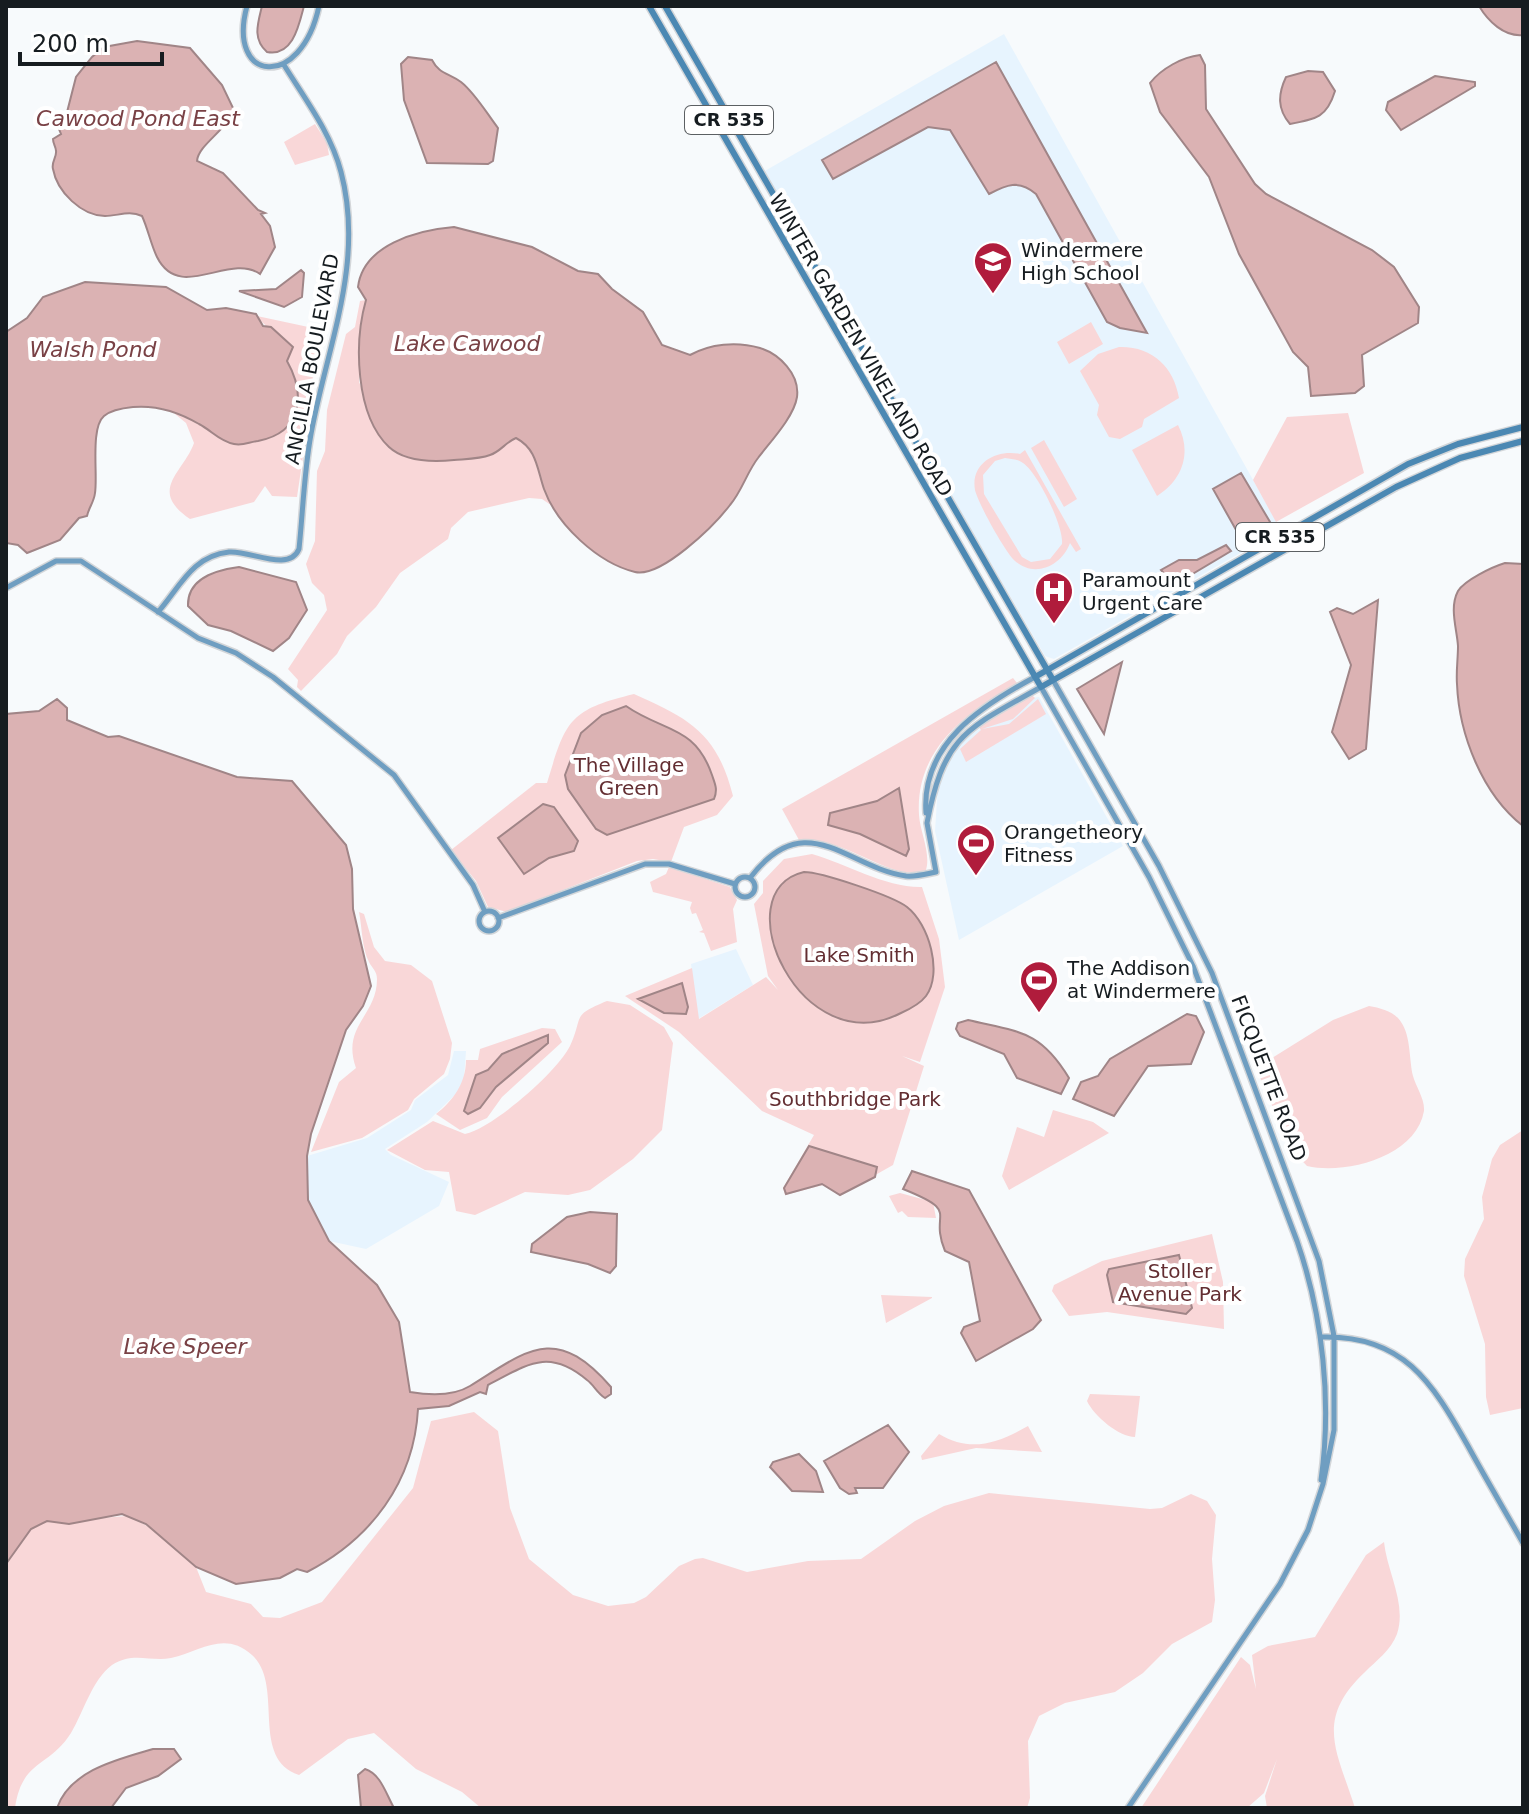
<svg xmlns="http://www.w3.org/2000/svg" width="1529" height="1814" viewBox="0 0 1529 1814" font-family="'DejaVu Sans',sans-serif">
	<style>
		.built { fill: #e7f4fe }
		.green { fill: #f9d7d8; fill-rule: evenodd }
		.water { fill: #dbb2b3; stroke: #a08587; stroke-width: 2 }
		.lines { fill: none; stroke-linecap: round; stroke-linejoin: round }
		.secondary-casing { stroke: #d3d6d9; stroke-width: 8 }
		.primary-casing { stroke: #d3d6d9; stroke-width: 9 }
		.secondary { stroke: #6f9ec1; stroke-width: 5 }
		.primary { stroke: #4b88b3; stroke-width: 6 }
		.labels { text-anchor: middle; stroke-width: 8; stroke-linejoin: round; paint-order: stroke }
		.shield { fill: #fff; stroke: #5c6063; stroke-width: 2 }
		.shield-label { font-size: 18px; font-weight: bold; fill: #161c20 }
		.poi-label { font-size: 20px; fill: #161c20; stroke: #fff; text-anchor: start }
		.street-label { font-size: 20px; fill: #161c20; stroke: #fff }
		.park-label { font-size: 20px; fill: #632e32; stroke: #fff }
		.water-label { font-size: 22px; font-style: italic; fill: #794145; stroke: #fff }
	</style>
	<rect width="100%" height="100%" fill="#f7fafc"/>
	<!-- built -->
	<path class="built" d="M1004 34 1281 530 1054 659 1045 656 763 172Z
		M1039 697 1123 846 959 940 935 831 938 785 946 764 964 739 1026 699Z
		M736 949 753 985 698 1019 691 964Z
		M454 1051H466L464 1078 457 1093 427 1122 385 1149 391 1155 449 1182 439 1206 366 1249 329 1241 308 1200 307 1156 367 1138 411 1110 415 1100 448 1075Z"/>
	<!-- green -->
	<path class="green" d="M315 124 327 143 329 155 295 165 284 142Z
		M366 300 360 337 359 382 390 449 407 457 444 461 491 455 515 438C542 452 539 485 555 508L542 499 529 498 468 512 451 528 448 539 400 573 376 607 347 636 337 654 301 691 297 687 298 680 288 669 327 610 324 595 312 583 306 564 315 541 317 471 325 451 327 410 346 334 355 327 360 301Z
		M257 316 313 328 322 339 303 421 308 423 297 497 272 496 265 486 254 502 190 519C147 490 184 472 194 443L186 423 175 414C197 413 213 440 234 444 243 446 250 442 258 441 301 433 304 390 287 361 286 357 289 354 290 349 291 341 262 326 257 316Z
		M1091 322 1103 344 1069 364 1057 342Z
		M1119 347C1152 346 1174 367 1179 398L1144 419 1142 427 1120 439 1109 437 1097 415 1099 405 1080 371 1098 354Z
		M1348 413 1364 473 1276 522 1253 480 1287 417Z
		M1178 425C1192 452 1183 480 1157 496L1132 450Z
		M1044 440 1077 499 1064 507 1031 448Z
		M1025 450 1081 549 1076 552 1070 543C1062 565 1035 579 1015 561 1005 552 978 503 975 490 970 462 998 449 1020 454ZM1005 458C1011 459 1018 459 1023 463 1038 473 1064 527 1062 544L1050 559 1031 562 1022 557 984 494 983 475 995 461Z
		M1013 678 1017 683C966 713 915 749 919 815 920 832 931 853 926 870 891 884 846 835 799 840L782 809Z
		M634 694C690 719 717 733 733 796L717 815 684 827 671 862 653 859 637 861 507 912 488 907 476 881 451 850 536 783H547C566 721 568 710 634 694Z
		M1032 695 1035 698 1013 719 982 729 1009 724 1038 699 1046 714 966 762 960 749 981 730 978 726Z
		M812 854C847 864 886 888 922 887L939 939 945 987 920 1062 902 1056 924 1066 893 1165 840 1195 823 1185 785 1195 783 1188 814 1135 762 1111 679 1032 625 996 692 968 699 1019 766 977 778 990 768 976 754 904 763 893V881L784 859Z
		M669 867 730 887 737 900 733 909 737 942 711 951 704 933 699 932 703 930 696 913 692 914 690 908 692 902 653 892 650 882 666 874Z
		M359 912 364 914 374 947 385 961 411 965 432 981 452 1043 450 1059 444 1074 414 1099 408 1110 362 1138 311 1152 339 1082 356 1068C341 1026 377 1016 377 979 377 971 372 968 369 962 362 949 362 927 359 912Z
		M607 1001 630 1005 664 1027 673 1043 662 1130 633 1159 590 1190 568 1195 525 1192 475 1215 456 1211 449 1172 425 1170 387 1150 433 1121 465 1134C494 1127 556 1073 570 1046 584 1016 570 1016 607 1001Z
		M1369 1006C1381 1008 1395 1012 1401 1022 1411 1036 1409 1060 1413 1076 1416 1087 1425 1099 1424 1111 1416 1157 1345 1175 1307 1166L1290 1148 1256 1068 1333 1020Z
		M542 1028 555 1029 562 1042 502 1097 487 1118 460 1130 436 1114C453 1101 466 1083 466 1060H478L480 1049Z
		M1053 1110 1093 1122 1109 1133 1009 1190 1002 1176 1017 1127 1044 1137Z
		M1523 1130V1408L1490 1415 1486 1397 1485 1344 1464 1276 1465 1259 1484 1219 1482 1197 1492 1159 1500 1145Z
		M900 1193 933 1202 936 1218 908 1217 902 1211 898 1213 889 1196Z
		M1212 1234 1223 1282 1224 1329 1107 1312 1069 1316 1052 1291 1054 1285 1102 1261Z
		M881 1295 932 1297V1298L886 1323Z
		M1090 1394 1140 1396 1135 1437C1119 1437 1094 1416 1087 1401Z
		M474 1412 498 1431 510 1508 529 1559 573 1595 608 1606 634 1603 646 1597 679 1566 695 1559 703 1558 747 1572 808 1561 861 1559 915 1521 944 1506 989 1493 1150 1509 1162 1508 1191 1494 1207 1501 1216 1515 1212 1559 1215 1600 1212 1622 1172 1644 1143 1673 1115 1692 1065 1703 1039 1716 1028 1741 1030 1798 1027 1808H481L462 1792 416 1769 374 1733 348 1739 299 1775C249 1758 285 1685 252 1655 224 1630 200 1652 171 1658 150 1662 133 1651 112 1665 92 1680 84 1711 71 1733 49 1768 22 1759 15 1808H6V1565L29 1531 44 1522 128 1516 149 1527 196 1567 206 1592 251 1604 263 1617 280 1618 322 1602 413 1488 431 1421Z
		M1028 1426 1042 1452 976 1448 922 1460 921 1456 939 1434C971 1453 998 1443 1028 1426Z
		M1384 1542C1387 1572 1407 1604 1397 1634 1391 1650 1376 1661 1365 1672 1314 1720 1337 1751 1355 1808H1267L1265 1796 1277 1759 1264 1793 1247 1808H1141L1241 1657 1250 1665 1256 1689 1252 1655 1268 1646 1315 1637 1366 1555Z"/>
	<!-- water -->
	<path class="water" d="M262 6H304C299 25 293 57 267 52 252 39 258 23 262 6Z
		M1479 6H1523V35C1504 37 1488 21 1479 6Z
		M137 41 190 48 222 85 234 110C227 130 198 145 197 161L223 173 258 210 265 213 261 214 270 226 275 247 260 274C229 252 180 303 157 257 151 245 148 229 142 216 129 210 118 216 105 216 82 216 57 192 53 169 51 162 57 157 56 151 56 147 53 144 53 139L61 134 59 129 65 120 76 77 92 57 104 47Z
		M1200 55 1205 65 1206 109 1255 184 1266 194 1372 250 1394 267 1419 307 1418 323 1362 355 1364 386 1355 393 1311 396 1308 367 1293 352 1239 254 1209 177 1160 112 1150 83C1161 69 1182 57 1200 55Z
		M408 57 432 60C439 74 449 73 461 82 475 93 488 115 498 128L493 161 488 164 427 163 404 100 401 64Z
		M996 62 1147 333 1120 328 1107 322 1036 194C1019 179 1006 185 989 194L950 130 928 127 833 179 822 160Z
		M1308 71 1323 72 1335 91C1327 117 1317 119 1290 124 1277 109 1278 94 1286 77Z
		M1435 76 1475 82V86L1401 130 1386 110 1388 102Z
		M454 227 532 247 578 271 598 274 612 289 643 312 662 345 690 355C710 344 736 341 760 348 779 354 800 374 797 397 794 417 770 442 758 458 747 472 742 491 730 505 714 526 661 578 635 572 598 563 557 525 544 489 537 469 537 449 516 438 506 442 500 452 490 455 480 459 465 459 454 460 433 462 405 462 389 447 355 415 354 342 366 300L358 287C363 245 417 230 454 227Z
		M301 270 304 273 302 297 284 307 239 291 276 289Z
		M85 282 166 287 207 310 226 308 256 314 263 326 271 327 293 347 287 361C305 393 304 432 258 441 249 442 243 446 234 444 219 441 211 430 199 424 177 411 156 405 133 407 123 408 111 410 104 416 90 428 98 475 95 493 94 502 89 507 87 516L79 518 60 540 27 553 18 545 6 543V332L27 318 43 297Z
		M1241 473 1273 527 1244 544 1213 489Z
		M1226 545 1231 551 1174 585 1161 570 1179 560H1197Z
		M1505 563 1523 564V826C1482 794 1459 734 1457 684 1456 671 1458 659 1458 646 1457 629 1449 608 1458 591 1465 580 1492 567 1505 563Z
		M239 567 296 582 307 610 289 638 273 651 231 631 208 625 188 606C187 578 216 570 239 567Z
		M1378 600 1366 749 1349 759 1332 732 1351 665 1330 612 1337 608 1353 614Z
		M1122 662 1104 734 1077 689Z
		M57 699 67 708V720L108 737 119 736 237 777 292 781 346 845 352 869 353 909 371 986 363 1006 346 1030 311 1134 307 1156 308 1200 329 1241 377 1285 399 1322 410 1392C428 1395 452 1397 470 1386 528 1350 555 1323 611 1387V1394L605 1398C597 1393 594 1385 587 1380 548 1347 527 1365 488 1385L486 1394 480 1392 449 1406 418 1409C414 1482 371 1539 307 1572L297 1569 280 1578 236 1584 196 1567 146 1524 122 1514 69 1524 47 1521 31 1529 6 1564V714L39 711Z
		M626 706C663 732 695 725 712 775 715 784 718 789 714 799L607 835 596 829 568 789 565 775 581 733 602 715Z
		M899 788 909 849 906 856 860 834 828 825 830 813 877 801Z
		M543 804 554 807 578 841 574 851 549 858 524 874 498 838Z
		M804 872C821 872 893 896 907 907 929 924 943 973 926 996 920 1004 910 1009 901 1013 801 1065 722 891 804 872Z
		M682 983 688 1007 686 1014 664 1013 638 999Z
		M1187 1014 1196 1016 1204 1032 1191 1064 1148 1066 1114 1116 1073 1099 1081 1082 1098 1076 1110 1059Z
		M968 1020C1019 1032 1040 1030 1069 1078L1061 1094 1017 1078 1004 1054 960 1036 956 1029 958 1023Z
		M548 1035V1043L496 1087 480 1108 468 1114 464 1111 476 1075 488 1070 502 1054Z
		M809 1146 877 1167 875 1177 840 1195 822 1184 786 1194 784 1188Z
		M912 1171 969 1190 1041 1320 1033 1329 976 1361 961 1333 964 1327 980 1321 969 1262 945 1251C928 1211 963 1213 903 1189Z
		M590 1212 617 1214 616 1266 610 1273 588 1264 531 1252 532 1244 567 1217Z
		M1179 1255 1192 1308 1186 1314 1113 1302 1107 1275 1109 1269Z
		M888 1425 909 1452 883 1488H855L857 1493 849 1494 840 1488 824 1461Z
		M799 1454 816 1471 823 1492 792 1491 770 1467 773 1462Z
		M153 1749H174L181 1759 158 1776 126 1788 111 1808H57C70 1770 119 1759 153 1749Z
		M365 1769C381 1774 386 1794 394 1808H361L358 1775Z"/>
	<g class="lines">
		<defs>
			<path id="secondary" d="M247 6C226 83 301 91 319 6
				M6 588 56 561H81L198 638 236 653 273 677 394 775 473 885 485 912
				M158 612C180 587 192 556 229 552 250 550 289 573 299 549 303 511 304 472 311 434 327 346 365 263 341 172 331 133 305 99 284 65
				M1053 680 1159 866 1212 973 1319 1261 1334 1336V1430L1323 1484 1308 1530 1280 1584 1128 1808
				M926 813C921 744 981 706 1035 677
				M927 823C944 734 967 729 1041 687L1149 877 1193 966 1297 1241C1323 1316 1332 1402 1321 1480
				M735 887a10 10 0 1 1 20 0a10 10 0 1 1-20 0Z
				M750 878C806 804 847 868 906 876 916 877 926 874 936 872L927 823
				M479 921a10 10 0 1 1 20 0a10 10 0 1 1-20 0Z
				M498 918 645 864H669L735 884
				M1320 1337C1403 1334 1432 1382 1468 1446 1486 1479 1505 1511 1523 1543"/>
			<path id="primary" d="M649 6 1041 687 1396 487 1460 458 1523 441
				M665 6 1053 680
				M1035 677 1408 464 1458 444 1523 427"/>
		</defs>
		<!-- secondary casing -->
		<use href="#secondary" class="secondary-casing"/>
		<!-- primary casing -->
		<use href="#primary" class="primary-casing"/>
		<!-- secondary -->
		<use href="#secondary" class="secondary"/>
		<!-- primary -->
		<use href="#primary" class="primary"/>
	</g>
	<!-- icons -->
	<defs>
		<symbol id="school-pin" viewBox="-11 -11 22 30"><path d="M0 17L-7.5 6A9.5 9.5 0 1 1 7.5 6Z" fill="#b01c3c" stroke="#fff"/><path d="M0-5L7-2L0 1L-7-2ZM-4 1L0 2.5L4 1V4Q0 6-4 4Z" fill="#fff"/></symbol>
		<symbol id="hospital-pin" viewBox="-11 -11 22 30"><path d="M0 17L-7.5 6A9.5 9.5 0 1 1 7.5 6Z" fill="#b01c3c" stroke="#fff"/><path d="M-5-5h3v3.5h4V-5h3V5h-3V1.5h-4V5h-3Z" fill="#fff"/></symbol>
		<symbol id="stadium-pin" viewBox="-11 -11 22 30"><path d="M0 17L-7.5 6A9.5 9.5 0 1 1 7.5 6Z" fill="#b01c3c" stroke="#fff"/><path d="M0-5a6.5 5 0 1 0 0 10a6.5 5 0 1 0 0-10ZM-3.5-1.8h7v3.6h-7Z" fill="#fff"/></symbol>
	</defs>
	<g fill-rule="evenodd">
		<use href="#school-pin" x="971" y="239" width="44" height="60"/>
		<use href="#hospital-pin" x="1032" y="569" width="44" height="60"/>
		<use href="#stadium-pin" x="954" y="821" width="44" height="60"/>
		<use href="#stadium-pin" x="1017" y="958" width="44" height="60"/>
	</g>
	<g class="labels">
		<!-- shield labels -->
		<g class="shield">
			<rect x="685" y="106" width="88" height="28" rx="6"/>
			<rect x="1236" y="523" width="88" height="28" rx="6"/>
		</g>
		<g class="shield-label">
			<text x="729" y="126">CR 535</text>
			<text x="1280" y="543">CR 535</text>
		</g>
		<!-- poi labels -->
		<g class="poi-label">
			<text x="1021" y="257">Windermere<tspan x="1021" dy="23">High School</tspan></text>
			<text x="1082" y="587">Paramount<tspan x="1082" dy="23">Urgent Care</tspan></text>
			<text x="1004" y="839">Orangetheory<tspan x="1004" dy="23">Fitness</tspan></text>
			<text x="1067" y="975">The Addison<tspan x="1067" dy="23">at Windermere</tspan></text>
		</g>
		<!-- street labels -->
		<g class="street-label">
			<text transform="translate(861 345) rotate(60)" y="7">WINTER GARDEN VINELAND ROAD</text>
			<text transform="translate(312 359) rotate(-79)" y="7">ANCILLA BOULEVARD</text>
			<text transform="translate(1269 1078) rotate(69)" y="7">FICQUETTE ROAD</text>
		</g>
		<!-- park labels -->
		<g class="park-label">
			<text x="629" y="772">The Village<tspan x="629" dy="23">Green</tspan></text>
			<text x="859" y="962">Lake Smith</text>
			<text x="855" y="1106">Southbridge Park</text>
			<text x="1180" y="1278">Stoller<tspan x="1180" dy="23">Avenue Park</tspan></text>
		</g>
		<!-- water labels -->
		<g class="water-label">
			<text x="138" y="126">Cawood Pond East</text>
			<text x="467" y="351">Lake Cawood</text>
			<text x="93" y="357">Walsh Pond</text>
			<text x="185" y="1354">Lake Speer</text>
		</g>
	</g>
	<!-- border -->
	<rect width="1529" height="1814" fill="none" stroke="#161c20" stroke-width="16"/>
	<!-- scale -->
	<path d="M20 52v12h142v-12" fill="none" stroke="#161c20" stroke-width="4"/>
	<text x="32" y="52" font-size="24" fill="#161c20" stroke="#ffffff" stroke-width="6" paint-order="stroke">200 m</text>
</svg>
